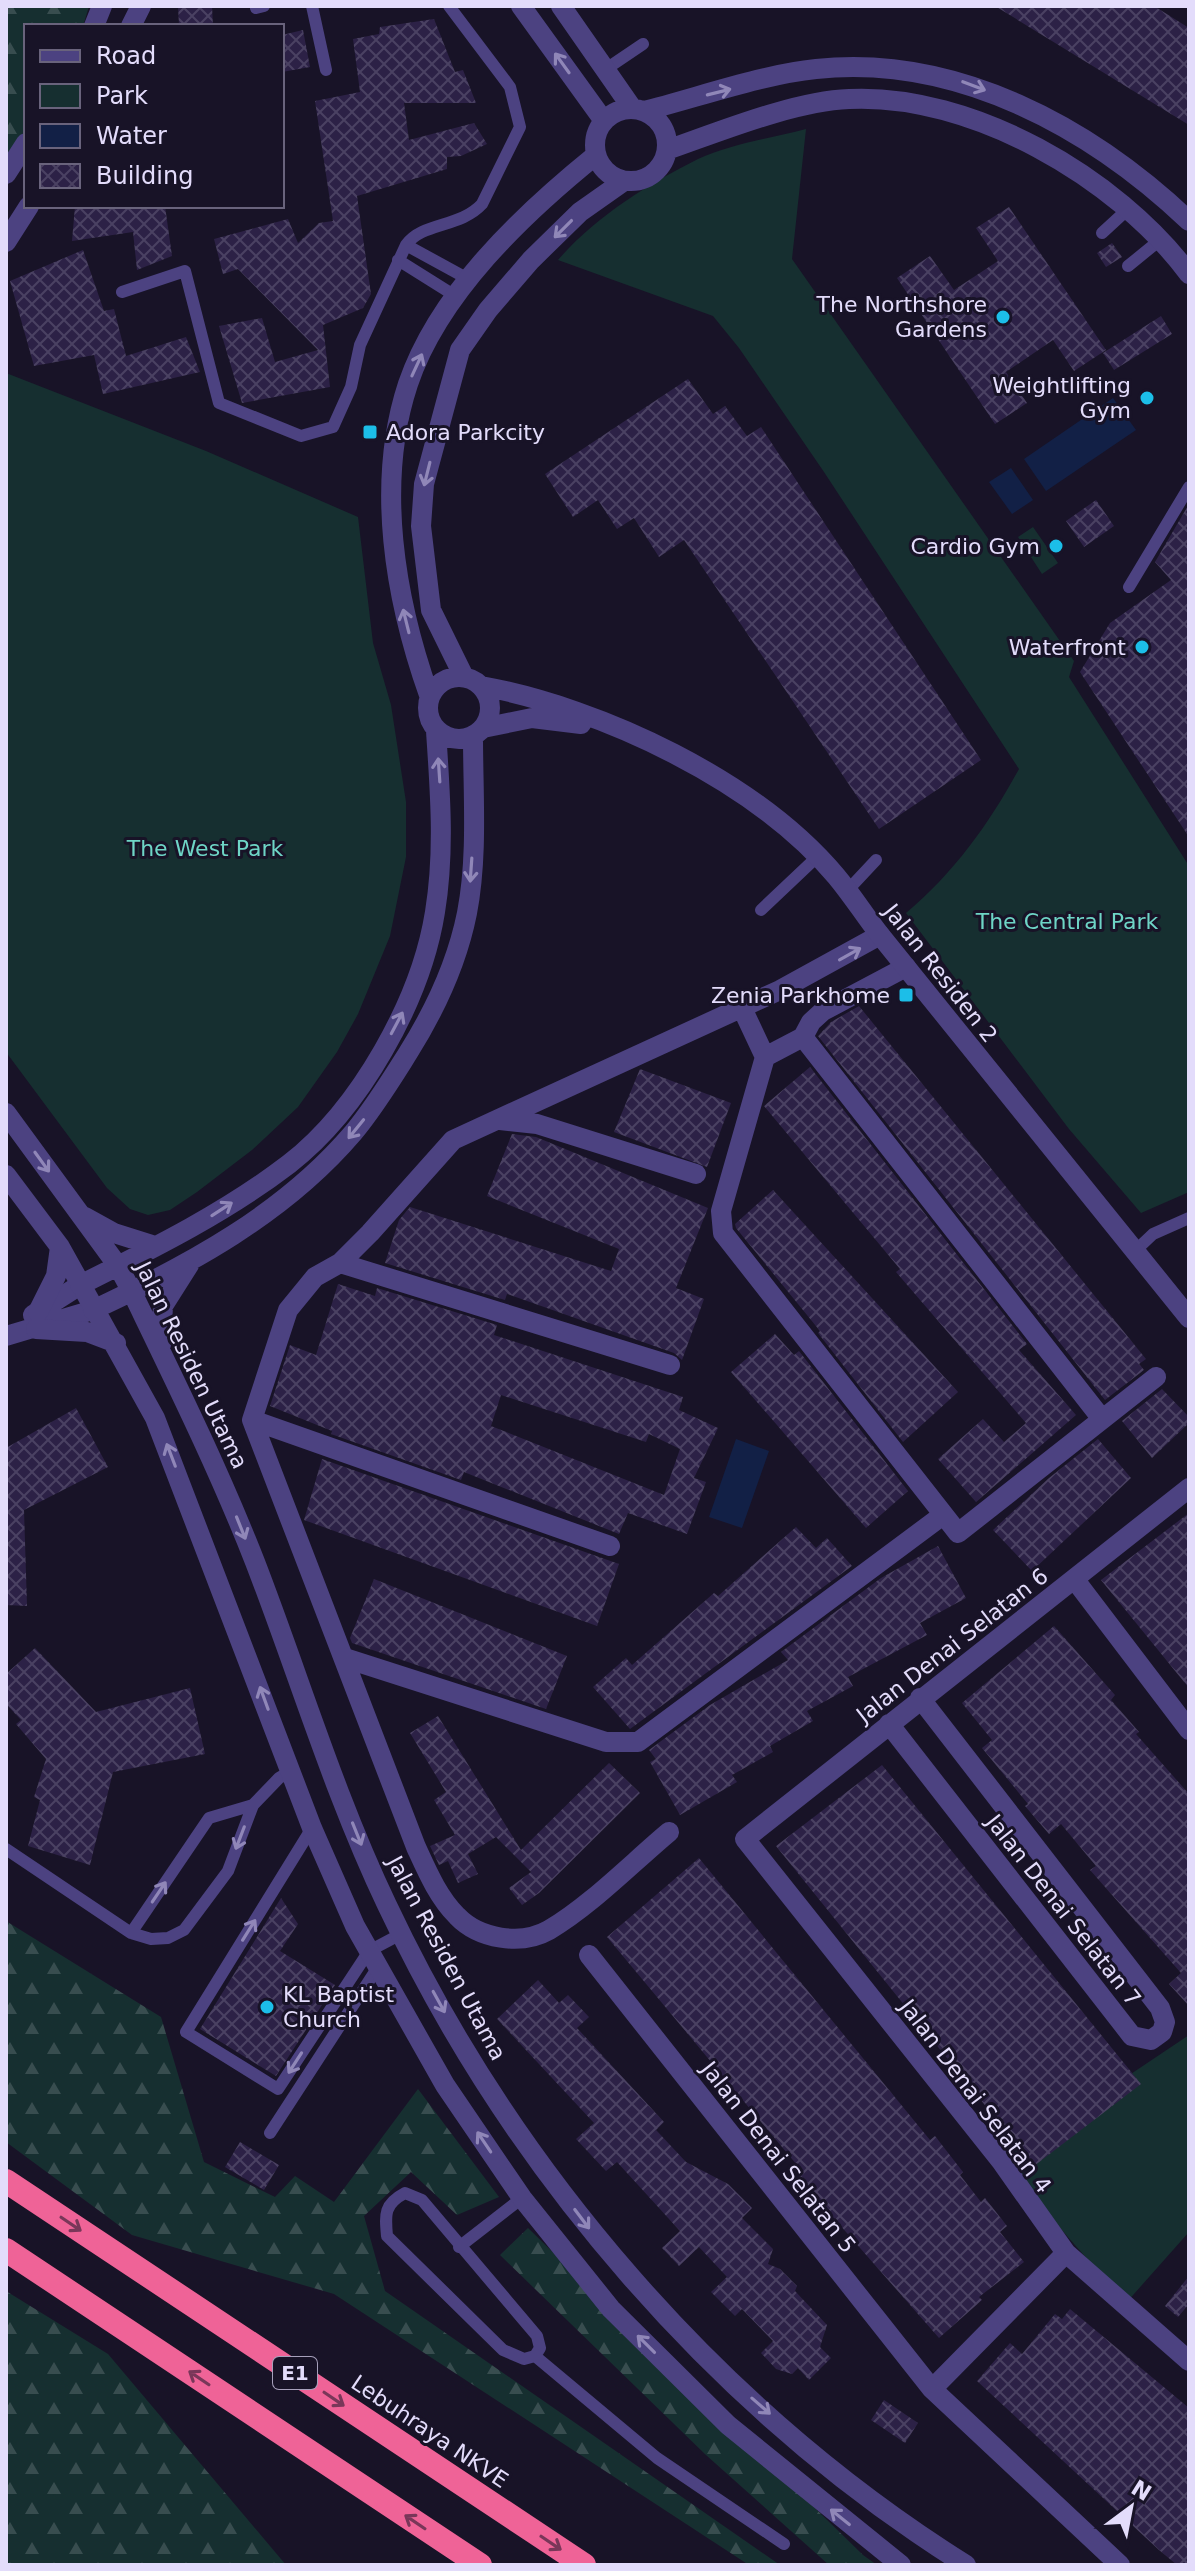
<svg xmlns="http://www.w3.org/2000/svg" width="1195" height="2571" viewBox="0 0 1195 2571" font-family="'DejaVu Sans',sans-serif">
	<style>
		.green { fill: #162f30 }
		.forest { fill: url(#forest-firs) }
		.water { fill: #122046 }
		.building { fill: url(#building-cross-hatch); fill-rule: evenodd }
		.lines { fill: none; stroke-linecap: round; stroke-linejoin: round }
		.service { stroke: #4c4281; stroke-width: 12 }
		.minor { stroke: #4c4281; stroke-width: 20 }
		.tertiary { stroke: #4c4281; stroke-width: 20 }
		.motorway { stroke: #ef6397; stroke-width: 24 }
		.oneway { stroke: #9087b8 }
		.oneway2 { stroke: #793759 }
		.poi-dot { fill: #1cbee8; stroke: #181327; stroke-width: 3 }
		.labels { text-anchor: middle; stroke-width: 6; stroke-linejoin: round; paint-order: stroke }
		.shield { fill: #181327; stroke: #a6a0bb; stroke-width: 2 }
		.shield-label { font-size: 20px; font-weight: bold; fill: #e3dcfb }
		.poi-label { font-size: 22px; fill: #e3dcfb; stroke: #181327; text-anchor: end }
		.park-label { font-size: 22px; fill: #6ed5c6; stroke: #181327 }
		.street-label { font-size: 22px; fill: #e3dcfb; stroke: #181327 }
	</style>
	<defs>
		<pattern id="forest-firs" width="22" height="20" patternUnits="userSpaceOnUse" patternTransform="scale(2)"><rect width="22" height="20" fill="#162f30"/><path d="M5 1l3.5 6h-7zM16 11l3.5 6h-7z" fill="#384d4f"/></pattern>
		<pattern id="building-cross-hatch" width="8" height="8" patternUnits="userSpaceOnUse" patternTransform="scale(2)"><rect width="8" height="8" fill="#2c2146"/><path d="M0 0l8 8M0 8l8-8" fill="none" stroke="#4a4162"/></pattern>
	</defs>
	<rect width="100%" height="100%" fill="#181327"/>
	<!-- green -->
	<path class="green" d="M806 129 792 259 1074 661 1069 677 1189 866V1192L1141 1213 1069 1129 906 913C954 873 989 824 1019 769L824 472 739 348 713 316 558 260C595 217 648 184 698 159 730 144 771 138 806 129Z
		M6 373 206 451 358 517 373 643 391 705 406 802V857L390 936 358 1014 337 1052 298 1107 252 1150 197 1192 170 1210 148 1215 130 1209 107 1188 6 1052Z
		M1033 527 1058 563 1042 574 1018 537Z
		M1189 2035V2232L1126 2303 1001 2161Z"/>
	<!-- forest -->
	<path class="forest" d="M6 6H89L83 26H26V128L6 161Z
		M6 1921 161 2017 204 2162 275 2197 295 2176 334 2202 418 2089 499 2197 457 2215 411 2172 364 2216 385 2291 780 2565H749L334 2294 132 2235 6 2142Z
		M528 2228 863 2555 877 2565H829L706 2455 500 2255Z
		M6 2291 108 2354 286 2565H6Z"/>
	<!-- water -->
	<path class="water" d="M1113 398 1136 430 1046 491 1024 459Z
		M1011 468 1033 500 1012 514 989 482Z
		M736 1439 769 1451 742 1528 709 1517Z"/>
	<!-- building -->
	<path class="building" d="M178 6H212L213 26H179Z
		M995 6H1154L1189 28V125Z
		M434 19 455 72 463 70 476 103H404L409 140 474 123 487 144 461 156 447 157V169L357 196 371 294 363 308 323 325 330 387 242 403 219 326 262 318 275 362 318 350 238 269 223 274 214 239 288 219 298 243 319 223 333 221 315 101 360 92 353 39 379 34 380 27Z
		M303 30 310 67 282 72V35Z
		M75 206H165L172 256 137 270 133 232 72 241Z
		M1009 207 1106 350 1074 371 1053 340 1006 372 1027 403 995 424 897 278 930 256 954 290 998 261 976 228Z
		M1112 243 1122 257 1106 267 1097 253Z
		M83 250 104 311 114 309 126 356 186 337 200 372 103 394 94 355 34 366 10 281Z
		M1161 316 1172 334 1114 370 1103 353Z
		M688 379 713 414 725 406 747 436 761 427 981 760 879 829 684 540 659 557 634 518 617 529 598 500 573 517 545 474Z
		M1096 500 1114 526 1084 547 1066 521Z
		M1189 504V837L1080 672 1110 623 1171 580 1155 562Z
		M859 1006 1146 1359 1139 1364 1144 1370 1105 1400 818 1036 831 1022Z
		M810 1067 1027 1344 1019 1350 1076 1415 976 1502 938 1459 983 1419 1004 1442 1026 1423 896 1272 900 1269 764 1106Z
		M640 1069 731 1103 707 1167 614 1132Z
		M512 1134 536 1137 708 1208 676 1288 704 1299 682 1360 674 1353 507 1294 505 1300 385 1263 399 1220 410 1207 611 1271 619 1249 487 1196Z
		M773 1190 958 1392 903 1442 818 1333 820 1331 736 1228 735 1224Z
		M338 1284 375 1296 377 1288 497 1325 494 1335 683 1397 679 1410 718 1428 694 1478 706 1482 687 1534 628 1513 619 1534 464 1472 461 1480 331 1434 332 1431 270 1406 290 1345 316 1355ZM501 1395 646 1442 649 1434 680 1449 664 1495 491 1426Z
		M775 1334 794 1355 799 1351 908 1491 866 1528 731 1372Z
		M1162 1389 1189 1417V1423L1152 1458 1122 1421Z
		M76 1408 108 1467 24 1510 27 1606 6 1605V1448Z
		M1098 1439 1131 1478 1032 1571 993 1530 1049 1478Z
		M322 1459 619 1564 597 1626 304 1520Z
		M1189 1513V1688L1101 1580Z
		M796 1527 816 1548 827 1538 852 1566 630 1729 593 1687 626 1658 632 1665 714 1593 718 1596Z
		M938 1546 966 1598 920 1623 927 1635 848 1677 853 1686 807 1711 813 1721 770 1746 773 1752 732 1775 737 1782 680 1815 650 1762 656 1759 649 1750 710 1705 788 1660 781 1652 881 1578Z
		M374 1579 567 1656 546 1709 352 1643 350 1638Z
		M1054 1626 1115 1695 1111 1700 1139 1732 1136 1734 1189 1794V2006L1169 1984 1181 1973 1090 1870 1096 1866 1061 1824 1049 1834 1025 1806 1028 1804 982 1748 992 1740 962 1703Z
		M35 1648 96 1712 190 1688 205 1754 113 1772 90 1865 28 1846 40 1800 34 1797 46 1759 16 1724 21 1720 6 1704V1674Z
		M438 1716 521 1850 609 1763 640 1793 539 1893 522 1905 509 1888 531 1872 496 1837 468 1854 478 1874 458 1883 448 1861 439 1865 430 1846 455 1835 434 1800 446 1792 410 1733Z
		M882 1765 1141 2084 1034 2166 776 1846Z
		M699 1858 930 2140 935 2136 963 2172 960 2175 981 2202 985 2198 1007 2226 1000 2232 1024 2262 979 2297 982 2300 939 2338 796 2175 802 2171 607 1937Z
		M281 1898 298 1924 280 1951 335 1985 276 2076 200 2029Z
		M538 1980 559 2003 568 1995 589 2017 577 2028 664 2122 656 2130 686 2162 728 2184 752 2208 742 2218 773 2249 768 2264 780 2269 797 2286 795 2291 827 2325 820 2347 831 2358 809 2380 798 2368 792 2374 776 2369 761 2353 773 2341 742 2309 735 2316 711 2292 727 2277 699 2247 679 2266 662 2248 680 2231 617 2162 606 2171 576 2139 594 2123 497 2019Z
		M240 2142 279 2165 264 2190 225 2167Z
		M1189 2276V2304L1178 2317 1165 2306Z
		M1070 2309 1189 2408V2565H1177L1159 2550 977 2381 1010 2343 1022 2354 1055 2314 1062 2319Z
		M884 2400 918 2423 905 2443 871 2420Z"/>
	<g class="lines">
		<!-- service -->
		<path class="service" d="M312 6 326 70
			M256 8 264 6
			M606 69 643 44
			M1102 233 1127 210
			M406 245 470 280
			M398 260 457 297
			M1128 266 1160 240
			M122 292 185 271 219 403 301 436 333 427 351 387 360 345 406 245C422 222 460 228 482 204L520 127 510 87 449 6
			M1129 587 1189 487
			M847 891 876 860
			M761 910 817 857
			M1135 1251 1153 1234 1189 1218
			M312 1828 186 2032 278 2089 369 1951 401 1934
			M6 1849 131 1933 151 1939 168 1938 184 1930 228 1871 253 1805 279 1778 291 1771
			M131 1933 209 1818 253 1805
			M270 2133 378 1967
			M405 2193 422 2200 537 2336 540 2348 535 2356 524 2359 503 2350 387 2236C385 2214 384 2204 405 2193Z
			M459 2247 522 2198
			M535 2356 657 2458 784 2544"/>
		<!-- minor -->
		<path class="minor" d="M742 1008 765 1057 803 1037 811 1022 823 1011 906 967
			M803 1037 1102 1419
			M765 1057 721 1211 723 1233 958 1533 1156 1377
			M500 1120 537 1124 696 1174
			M340 1263 670 1365
			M33 1315 80 1285
			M6 1336 93 1310
			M252 1420 610 1546
			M1189 1488 745 1839 1001 2161 1066 2253 1189 2361
			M1075 1580 1189 1730
			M345 1658 606 1742H638L943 1515
			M889 1724 1132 2036 1151 2040 1162 2032 1165 2022 1160 2008 920 1698
			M669 1832C632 1863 590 1906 549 1930 521 1946 479 1939 457 1916 438 1897 427 1871 416 1847L252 1420 288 1310 315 1277 340 1263 370 1233 453 1140 780 990 880 935
			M589 1955 932 2389 1120 2565
			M932 2389 1066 2253"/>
		<!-- tertiary -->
		<path class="tertiary" d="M521 6 604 121
			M561 6 632 108
			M94 26 102 6
			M131 26 141 6
			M595 145a36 36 0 1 1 72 0a36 36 0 1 1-72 0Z
			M644 111C696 98 764 74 816 69 956 54 1090 127 1189 221
			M667 150C719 132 794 101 849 99 971 93 1117 177 1189 274
			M6 174 26 143
			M6 242 29 206
			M428 708a31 31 0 1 1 62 0a31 31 0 1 1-62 0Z
			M464 677 431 610 421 526 424 484 460 350 488 310 531 260 580 212 624 181
			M481 686C602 708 756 781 836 876 852 895 865 916 880 935L1189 1318
			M429 695C395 599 375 484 408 384 439 293 523 214 596 155
			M483 728 532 718 581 724
			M6 1113 118 1266 132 1292C175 1381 219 1470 255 1562 299 1676 334 1794 387 1905 512 2170 717 2409 966 2565
			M6 1175 60 1247 155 1418 312 1828 355 1926 445 2085 522 2198 611 2309 728 2425 901 2565
			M85 1217 114 1233 152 1245
			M80 1285C152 1249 225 1213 289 1164 360 1109 421 1000 435 912 445 851 440 791 436 731
			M93 1310C189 1265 284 1214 353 1133 374 1108 391 1080 408 1053 435 1010 457 963 467 913 478 856 473 795 473 736
			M38 1312 56 1276 60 1247
			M36 1329 87 1332 116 1343
			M161 1345 163 1306 189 1265"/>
		<!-- motorway -->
		<path class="motorway" d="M6 2181 584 2565
			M6 2250 480 2565"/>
	</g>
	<!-- one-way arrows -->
	<defs><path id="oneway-shaft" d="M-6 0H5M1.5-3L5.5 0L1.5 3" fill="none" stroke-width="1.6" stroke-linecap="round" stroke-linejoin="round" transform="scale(2)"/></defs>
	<g class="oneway">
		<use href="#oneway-shaft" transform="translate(562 63) rotate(-126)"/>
		<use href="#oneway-shaft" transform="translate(974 86) rotate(21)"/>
		<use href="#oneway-shaft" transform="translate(719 92) rotate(-14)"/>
		<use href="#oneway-shaft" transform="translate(563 229) rotate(135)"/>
		<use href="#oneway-shaft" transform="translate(417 365) rotate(-65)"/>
		<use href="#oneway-shaft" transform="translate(427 474) rotate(104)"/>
		<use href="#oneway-shaft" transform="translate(406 621) rotate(-104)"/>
		<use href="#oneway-shaft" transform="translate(439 770) rotate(-94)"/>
		<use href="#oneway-shaft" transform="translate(471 870) rotate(94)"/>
		<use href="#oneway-shaft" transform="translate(850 954) rotate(-29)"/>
		<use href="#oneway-shaft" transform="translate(397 1023) rotate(-62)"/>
		<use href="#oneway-shaft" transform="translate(356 1129) rotate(129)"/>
		<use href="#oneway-shaft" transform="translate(42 1162) rotate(54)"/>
		<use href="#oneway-shaft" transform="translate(222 1209) rotate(-33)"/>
		<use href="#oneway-shaft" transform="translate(171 1455) rotate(-111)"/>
		<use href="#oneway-shaft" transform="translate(241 1528) rotate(68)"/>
		<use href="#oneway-shaft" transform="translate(264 1698) rotate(-110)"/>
		<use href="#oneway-shaft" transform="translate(357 1834) rotate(68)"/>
		<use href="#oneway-shaft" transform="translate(240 1838) rotate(111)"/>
		<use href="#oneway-shaft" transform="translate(159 1892) rotate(-56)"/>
		<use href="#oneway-shaft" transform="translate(249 1930) rotate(-58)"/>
		<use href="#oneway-shaft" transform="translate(439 2002) rotate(61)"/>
		<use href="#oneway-shaft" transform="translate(295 2063) rotate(123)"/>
		<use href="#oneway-shaft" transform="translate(484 2142) rotate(-124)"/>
		<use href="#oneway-shaft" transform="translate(582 2219) rotate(53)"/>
		<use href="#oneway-shaft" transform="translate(646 2344) rotate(-135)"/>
		<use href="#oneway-shaft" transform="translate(761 2406) rotate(41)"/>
		<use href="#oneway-shaft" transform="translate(840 2517) rotate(-141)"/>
	</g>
	<g class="oneway2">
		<use href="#oneway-shaft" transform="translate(71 2224) rotate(34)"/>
		<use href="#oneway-shaft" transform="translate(199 2378) rotate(-146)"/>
		<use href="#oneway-shaft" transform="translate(334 2399) rotate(34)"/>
		<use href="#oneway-shaft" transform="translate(415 2522) rotate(-146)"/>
		<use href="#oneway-shaft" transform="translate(551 2543) rotate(34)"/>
	</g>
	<!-- markers -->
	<g class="poi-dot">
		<circle cx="1003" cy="317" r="8"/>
		<circle cx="1147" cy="398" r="8"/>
		<rect x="362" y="424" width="16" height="16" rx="4"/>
		<circle cx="1056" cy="546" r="8"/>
		<circle cx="1142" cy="647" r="8"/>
		<rect x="898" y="987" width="16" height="16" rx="4"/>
		<circle cx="267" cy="2007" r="8"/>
	</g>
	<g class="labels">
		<!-- shield labels -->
		<rect class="shield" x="273" y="2357" width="44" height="32" rx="6"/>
		<g class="shield-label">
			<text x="295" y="2380">E1</text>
		</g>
		<!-- poi labels -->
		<g class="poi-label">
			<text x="987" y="312">The Northshore<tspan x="987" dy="25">Gardens</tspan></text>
			<text x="1131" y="393">Weightlifting<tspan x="1131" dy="25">Gym</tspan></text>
			<text x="386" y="440" text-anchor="start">Adora Parkcity</text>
			<text x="1040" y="554">Cardio Gym</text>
			<text x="1126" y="655">Waterfront</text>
			<text x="890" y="1003">Zenia Parkhome</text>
			<text x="283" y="2002" text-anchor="start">KL Baptist<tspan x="283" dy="25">Church</tspan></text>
		</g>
		<!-- park labels -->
		<g class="park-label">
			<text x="205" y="856">The West Park</text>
			<text x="1067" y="929">The Central Park</text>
		</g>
		<!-- street labels -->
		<g class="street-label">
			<text transform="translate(941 973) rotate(52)" y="8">Jalan Residen 2</text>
			<text transform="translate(192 1365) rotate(64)" y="8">Jalan Residen Utama</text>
			<text transform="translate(952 1645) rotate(-38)" y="8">Jalan Denai Selatan 6</text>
			<text transform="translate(1064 1910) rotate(52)" y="8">Jalan Denai Selatan 7</text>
			<text transform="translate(447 1958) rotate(62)" y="8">Jalan Residen Utama</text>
			<text transform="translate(976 2096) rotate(53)" y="8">Jalan Denai Selatan 4</text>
			<text transform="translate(779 2157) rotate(52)" y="8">Jalan Denai Selatan 5</text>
			<text transform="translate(430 2431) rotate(34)" y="8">Lebuhraya NKVE</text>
		</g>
	</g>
	<!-- border -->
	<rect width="1195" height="2571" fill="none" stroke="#e3dcfb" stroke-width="16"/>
	<!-- legend -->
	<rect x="24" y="24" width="260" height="184" fill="#181327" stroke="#69637c" stroke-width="2"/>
	<rect x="40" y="50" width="40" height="12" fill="#4c4281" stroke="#69637c" stroke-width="2"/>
	<text x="96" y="64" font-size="24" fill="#e3dcfb">Road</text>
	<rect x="40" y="84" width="40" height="24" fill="#162f30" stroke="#69637c" stroke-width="2"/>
	<text x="96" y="104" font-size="24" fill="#e3dcfb">Park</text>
	<rect x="40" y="124" width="40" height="24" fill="#122046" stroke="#69637c" stroke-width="2"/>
	<text x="96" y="144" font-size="24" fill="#e3dcfb">Water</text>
	<rect x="40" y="164" width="40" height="24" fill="url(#building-cross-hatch)" stroke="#69637c" stroke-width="2"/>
	<text x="96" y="184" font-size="24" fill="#e3dcfb">Building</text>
	<!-- north arrow -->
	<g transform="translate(1131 2507) rotate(32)" stroke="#181327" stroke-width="6" paint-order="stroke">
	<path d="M0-6L14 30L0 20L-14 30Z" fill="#e3dcfb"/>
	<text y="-12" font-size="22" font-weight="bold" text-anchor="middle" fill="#e3dcfb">N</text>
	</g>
</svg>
